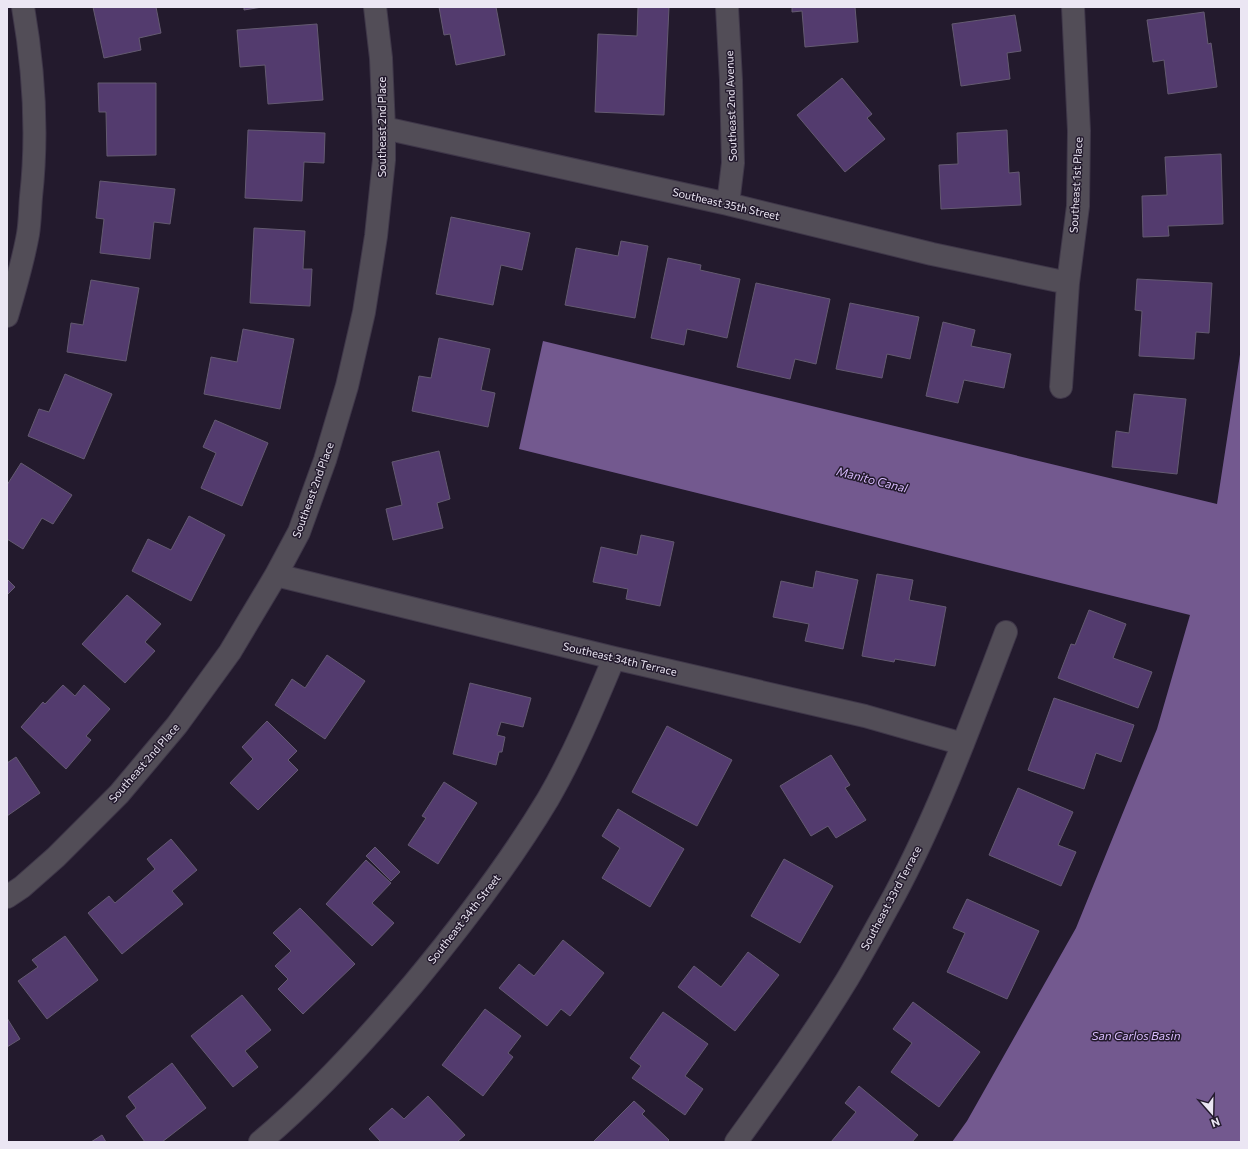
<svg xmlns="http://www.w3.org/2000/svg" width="1248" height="1149" viewBox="0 0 1248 1149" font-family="Commissioner,sans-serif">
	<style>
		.water { fill: #73598f }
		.building { fill: #533b6e; stroke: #645a71 }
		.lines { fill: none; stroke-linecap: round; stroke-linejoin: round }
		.minor-casing { stroke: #3f3749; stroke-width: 24 }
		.minor { stroke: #524d57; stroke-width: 22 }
		.labels { text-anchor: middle; stroke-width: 3; stroke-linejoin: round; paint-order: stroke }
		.street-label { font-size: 11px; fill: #ebe6f3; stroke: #231a2d }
		.water-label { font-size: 12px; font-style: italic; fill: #d6b9fa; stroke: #231a2d }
	</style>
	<rect width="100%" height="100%" fill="#231a2d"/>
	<!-- water -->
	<path class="water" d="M543 341 1217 504 1241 348V1142H952L967 1121 1076 928 1157 729 1190 615 519 449Z"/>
	<!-- building -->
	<path class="building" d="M93 7H156L161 33 139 38 141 50 104 58Z
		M244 7H262L244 10Z
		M439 7H496L505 55 456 65 450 34 444 35Z
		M638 7H669L664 115 595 112 598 34 637 36Z
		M792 7H855L858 42 805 47 802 11 792 12Z
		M1204 12 1208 44 1211 43 1217 87 1168 94 1164 60 1153 62 1147 20Z
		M1015 15 1021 51 1007 53 1010 79 961 86 952 24Z
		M317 24 323 100 268 104 265 65 240 67 237 30Z
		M842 78 872 114 867 118 885 139 845 172 797 115Z
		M98 83H156V155L107 156 106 112H99Z
		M248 130 325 133 324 163 304 162 302 201 245 198Z
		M1007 130 1009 173 1019 172 1021 205 941 209 939 165 958 164 957 133Z
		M1221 154 1223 224 1168 226 1169 236 1143 237 1142 196 1167 195 1165 157Z
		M100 181 175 189 170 224 154 222 150 259 100 253 104 219 96 218Z
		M451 217 530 233 522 270 501 265 493 305 436 294Z
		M254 228 305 231 303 269H312L310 306 250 303Z
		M621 241 648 246 635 318 565 305 576 248 618 256Z
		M668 258 701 265 700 270 740 279 727 338 687 329 684 345 651 338Z
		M1137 279 1212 283 1209 333 1196 332 1194 359 1139 356 1142 311 1135 310Z
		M91 280 139 288 126 361 67 352 71 323 83 325Z
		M756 283 830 299 816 364 795 359 790 379 737 367Z
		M850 303 919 317 910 359 887 354 882 378 836 369Z
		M943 322 975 330 971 346 1011 354 1004 388 964 380 958 403 926 396Z
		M243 329 294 339 280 409 204 394 211 357 237 362Z
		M439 338 490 349 481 390 495 393 488 427 412 411 419 376 431 378Z
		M65 374 112 394 84 459 28 436 39 409 49 412Z
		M1134 394 1186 399 1177 474 1112 467 1116 431 1129 433Z
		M215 420 268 443 242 506 201 488 216 453 203 447Z
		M439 451 450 499 437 503 443 528 393 540 386 509 402 505 392 462Z
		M21 463 72 495 53 524 42 518 23 549 7 539V485Z
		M189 516 225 535 191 601 132 571 148 539 171 550Z
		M641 535 674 542 660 606 626 599 628 589 593 582 601 547 637 555Z
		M816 571 858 580 843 649 805 641 809 624 773 617 781 581 813 588Z
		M877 574 913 580 909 600 946 607 935 666 895 659 894 662 862 656Z
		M7 579 15 587 7 595Z
		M127 595 161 624 145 642 155 651 125 683 82 644Z
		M1089 610 1126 624 1113 658 1152 672 1138 708 1058 678 1071 644 1075 645Z
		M327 655 365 681 325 739 275 705 292 679 305 688Z
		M470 683 531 698 523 727 501 722 497 735 505 737 502 752H499L496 765 453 754Z
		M63 685 75 696 84 685 110 709 86 736 91 740 66 769 21 727 43 702 45 704Z
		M1054 698 1134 725 1121 762 1096 753 1084 789 1028 770Z
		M267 721 297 751 288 760 298 770 258 810 230 783 253 759 242 747Z
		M667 726 732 760 697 826 632 792Z
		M831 755 850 785 845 788 866 820 836 838 828 826 811 836 780 786Z
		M16 757 40 793 7 816V763Z
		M444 782 477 803 438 864 408 845 426 818 422 816Z
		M1018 788 1073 812 1058 845 1076 852 1061 886 989 855Z
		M618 809 684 849 650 907 602 878 620 848 602 836Z
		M171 839 197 870 172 891 183 904 122 954 88 913 109 896 115 903 155 869 147 859Z
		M375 847 400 872 391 881 366 856Z
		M784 859 833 886 800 943 751 916Z
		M366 860 391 883 372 903 394 923 372 946 326 904Z
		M967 899 1039 931 1007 999 947 972 965 933 953 928Z
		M300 908 355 964 303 1014 278 989 288 979 275 966 291 951 273 933Z
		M65 936 98 980 47 1019 18 981 38 967 32 960Z
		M563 940 604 973 570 1016 561 1009 547 1026 499 988 519 964 534 976Z
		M748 952 779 975 735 1031 678 987 694 966 721 987Z
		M242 995 271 1030 245 1051 258 1067 233 1087 191 1036Z
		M913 1002 980 1052 939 1107 891 1072 912 1043 893 1029Z
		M485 1009 521 1036 508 1053 513 1057 483 1096 442 1065Z
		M663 1012 708 1044 685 1076 703 1089 685 1115 632 1078 641 1066 630 1058Z
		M7 1018 20 1039 7 1047Z
		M172 1063 206 1108 162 1142H145L126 1116 136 1108 128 1097Z
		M859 1086 918 1135 912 1142H831L856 1112 845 1103Z
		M428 1096 465 1135 457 1142H381L369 1129 392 1108 404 1119Z
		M634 1101 645 1111 642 1114 669 1140 667 1142H593Z
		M102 1135 106 1142H91Z"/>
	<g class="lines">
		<defs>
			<path id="minor" d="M727 7 731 80 733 163 728 204
				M384 128 728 204 932 254 1068 283
				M7 316C15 289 23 262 28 234 30 222 30 209 31 197 38 134 34 70 23 7
				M1061 387 1068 283 1078 206 1079 131 1073 7
				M276 575 614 658 865 716 963 744
				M7 897 22 887 56 857 119 794 177 725 230 652 276 575 299 532 325 460 347 386 364 312 376 236 384 160V128L381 58 375 7
				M260 1142C316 1095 367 1039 414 983 463 924 509 864 548 799 574 754 594 706 614 658
				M736 1142C775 1088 814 1034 848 978 864 951 879 923 894 896 939 812 972 721 1006 632"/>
		</defs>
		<!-- minor casing -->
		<use href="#minor" class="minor-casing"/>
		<!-- minor -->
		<use href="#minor" class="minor"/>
	</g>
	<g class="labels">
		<!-- street labels -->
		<g class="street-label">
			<text transform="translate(731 106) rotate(-92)" y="4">Southeast 2nd Avenue</text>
			<text transform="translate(382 127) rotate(-90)" y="4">Southeast 2nd Place</text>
			<text transform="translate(1076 185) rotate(-87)" y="4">Southeast 1st Place</text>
			<text transform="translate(726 204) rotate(13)" y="4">Southeast 35th Street</text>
			<text transform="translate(313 490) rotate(-70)" y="4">Southeast 2nd Place</text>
			<text transform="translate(620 659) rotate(13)" y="4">Southeast 34th Terrace</text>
			<text transform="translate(144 763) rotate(-49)" y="4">Southeast 2nd Place</text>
			<text transform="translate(891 898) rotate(-62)" y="4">Southeast 33rd Terrace</text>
			<text transform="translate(464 919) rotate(-52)" y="4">Southeast 34th Street</text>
		</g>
		<!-- water labels -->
		<g class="water-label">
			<text transform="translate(872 480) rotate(14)" y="4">Manito Canal</text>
			<text x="1136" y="1040">San Carlos Basin</text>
		</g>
	</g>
	<!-- border -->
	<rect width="1248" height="1149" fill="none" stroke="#ebe6f3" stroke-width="16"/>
	<!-- north arrow -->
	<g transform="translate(1212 1113) rotate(160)" stroke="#231a2d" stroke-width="3" paint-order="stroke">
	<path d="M0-3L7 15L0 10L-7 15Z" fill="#ebe6f3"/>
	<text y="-6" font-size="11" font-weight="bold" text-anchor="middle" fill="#ebe6f3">N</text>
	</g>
</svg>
